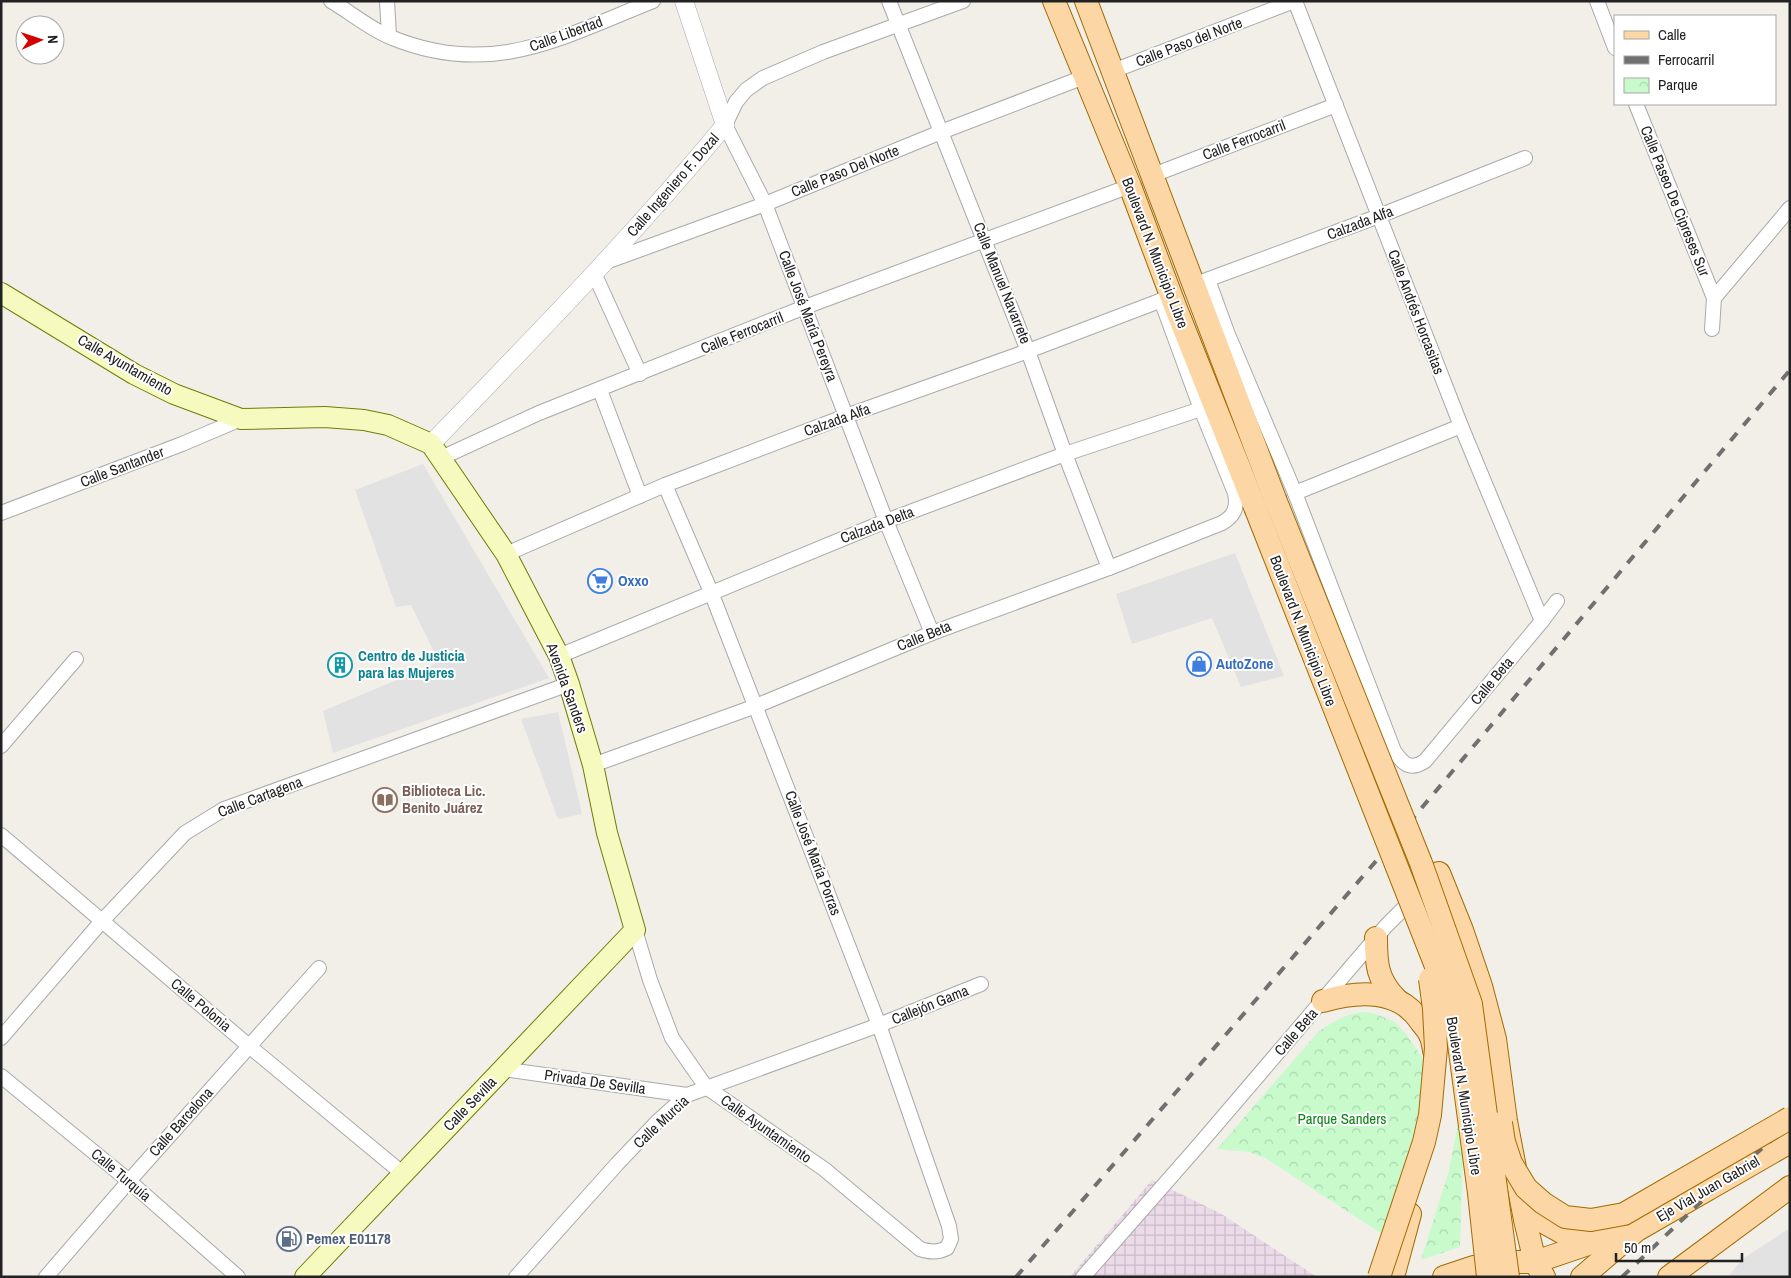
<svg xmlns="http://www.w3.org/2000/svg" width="1791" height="1278" font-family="'Archivo Narrow',sans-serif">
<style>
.industrial{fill:url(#industrial-grid)}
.park{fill:url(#park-crowns)}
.parking{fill:#e2e2e2}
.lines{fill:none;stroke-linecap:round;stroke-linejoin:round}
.minor-casing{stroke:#a9a9a9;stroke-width:16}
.tertiary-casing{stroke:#a9a9a9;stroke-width:19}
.secondary-casing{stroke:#707d05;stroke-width:22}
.primary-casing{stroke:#a06b00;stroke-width:24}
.minor{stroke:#fff;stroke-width:14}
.tertiary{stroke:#fff;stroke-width:18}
.secondary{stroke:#f7fabf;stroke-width:20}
.primary{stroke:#fcd6a4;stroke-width:22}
.rail{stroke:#707070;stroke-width:4;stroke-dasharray:10 10;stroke-linecap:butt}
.primary-bridge-casing{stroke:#a06b00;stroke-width:24;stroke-linecap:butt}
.primary-bridge{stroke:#fcd6a4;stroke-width:22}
.labels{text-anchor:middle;stroke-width:4;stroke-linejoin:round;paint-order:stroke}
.street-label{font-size:15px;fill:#222;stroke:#fff}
.shop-label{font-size:15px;font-weight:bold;fill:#366cbe;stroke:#fff;text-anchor:start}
.culture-label{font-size:15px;font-weight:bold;fill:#0d838f;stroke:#fff;text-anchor:start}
.education-label{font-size:15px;font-weight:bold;fill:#785e54;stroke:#fff;text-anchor:start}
.park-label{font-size:15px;fill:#0c8416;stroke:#fff}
.service-label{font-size:15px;font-weight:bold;fill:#4e5e75;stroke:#fff;text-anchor:start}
</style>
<defs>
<pattern id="industrial-grid" width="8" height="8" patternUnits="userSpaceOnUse" patternTransform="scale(1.25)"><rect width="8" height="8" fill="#ebdbe8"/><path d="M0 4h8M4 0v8" fill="none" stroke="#c9bcc7"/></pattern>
<pattern id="park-crowns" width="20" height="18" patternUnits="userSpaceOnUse" patternTransform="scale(1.25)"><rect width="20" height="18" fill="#c8facc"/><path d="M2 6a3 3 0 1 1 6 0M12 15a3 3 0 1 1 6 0" fill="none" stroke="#acd6af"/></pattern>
</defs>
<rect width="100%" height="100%" fill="#f2efe9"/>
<path class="industrial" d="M1152,1180L1220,1213L1317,1277H1070Z"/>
<g class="park">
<path d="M1365,1012L1376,1014L1395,1022L1406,1034L1423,1059L1427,1080L1424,1110L1382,1234L1267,1159L1249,1152L1217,1149L1319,1031C1335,1021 1346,1013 1365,1012Z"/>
<path d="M1458,1124L1464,1125L1460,1247L1421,1260L1449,1170Z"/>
</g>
<g class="parking">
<path d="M423,464L549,678L333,753L323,711L439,662L411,605L396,607L355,490Z"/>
<path d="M1235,553L1284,676L1241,687L1212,618L1132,644L1116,594Z"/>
<path d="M558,712L582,814L558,819L521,719Z"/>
<path d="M1790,1228V1277H1728L1742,1259Z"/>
</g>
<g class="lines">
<defs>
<g id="minor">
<path d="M331,1C350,12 370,29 390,37C491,79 560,38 653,1"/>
<path d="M387,1L389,36"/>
<path d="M889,1L1028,351L1065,454L1109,568"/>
<path d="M1295,1L1461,426L1542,621"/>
<path d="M1597,1L1615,48"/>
<path d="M1113,71L1294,1"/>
<path d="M1636,104L1714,298L1712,329"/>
<path d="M1153,175L1336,105"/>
<path d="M606,262L765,204L941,132L1084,77"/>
<path d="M594,273L640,374"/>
<path d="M1208,280L1227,332L1295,493L1394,751C1403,764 1410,771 1425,761L1542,621L1557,601"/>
<path d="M1201,282L1379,216L1525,158"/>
<path d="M1714,298L1790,208"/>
<path d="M600,390L640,496"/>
<path d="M441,458L539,413L805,307L1130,186"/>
<path d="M1295,493L1461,426"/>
<path d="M1,513L182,444L241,419"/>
<path d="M506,554L665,485L846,416L1028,351L1170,297"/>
<path d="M932,633L886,521L765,204L725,125L736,102L746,90L763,78L823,52L963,1"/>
<path d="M559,656L886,521L1065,454L1201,409"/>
<path d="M1,746L76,659"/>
<path d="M593,765L756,706L932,633L1109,568L1222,523C1234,516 1238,508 1235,493L1201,409L1161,300"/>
<path d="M1,835L249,1046L402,1173"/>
<path d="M635,930L650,980L672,1038L706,1087L824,1169L920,1249C930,1252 937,1253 947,1248L951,1239L949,1226L879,1025L711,592L665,485"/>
<path d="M1,1038L102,921L185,833L224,809L569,684"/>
<path d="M503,1069L687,1095"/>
<path d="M1,1076L129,1181L238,1277"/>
<path d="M46,1277L129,1181L319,968"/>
<path d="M516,1277L617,1164L657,1122L687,1095L879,1025L981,984"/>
<path d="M1083,1277L1198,1146L1386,926L1415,897"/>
</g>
<path id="tertiary" d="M431,444C532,340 633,236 725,125L684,1"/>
<path id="secondary" d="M1,293L134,374L174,394L241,419L325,417L364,420L388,425L431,444L506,554L559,656L569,684L593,765L607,833L635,930L305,1277"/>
<g id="primary">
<path d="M1054,1L1130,186L1175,306L1255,507"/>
<path d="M1086,1L1275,499"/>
<path d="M1439,873L1462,930L1481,986L1495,1039L1506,1121L1525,1220L1535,1262L1544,1277"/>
<path d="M1376,938C1376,964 1377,980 1397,1000"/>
<path d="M1323,1001C1358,991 1399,988 1421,1022C1424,1026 1428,1030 1430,1035C1433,1040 1433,1048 1435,1054"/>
<path d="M1524,1211L1563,1233L1591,1243"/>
<path d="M1393,1277L1410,1214"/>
<path d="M1444,1277L1474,1267L1514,1262H1535L1591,1243L1629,1232"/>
<path d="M1582,1277L1637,1230L1790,1142"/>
<path d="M1669,1277L1790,1187"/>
</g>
</defs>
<use href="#minor" class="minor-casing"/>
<use href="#tertiary" class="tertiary-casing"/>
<use href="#secondary" class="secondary-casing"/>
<use href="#primary" class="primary-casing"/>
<use href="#minor" class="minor"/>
<use href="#tertiary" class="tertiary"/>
<use href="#secondary" class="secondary"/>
<use href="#primary" class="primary"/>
<g class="rail">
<path d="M1016,1277L1409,823L1790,370"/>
<path d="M1622,1277L1703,1200L1790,1124"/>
</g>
<defs>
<g id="primary-bridge">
<path d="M1275,499L1421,863L1471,1004L1508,1277"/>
<path d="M1255,507L1445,989L1458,1037L1479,1193L1488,1277"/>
<path d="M1501,1123L1504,1142L1511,1163L1526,1188L1543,1203L1565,1217L1591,1220L1624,1214L1790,1118"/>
<path d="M1379,1277L1424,1142L1430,1115L1436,1048L1434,1009L1430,979"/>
</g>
</defs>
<use href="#primary-bridge" class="primary-bridge-casing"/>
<use href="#primary-bridge" class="primary-bridge"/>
</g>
<defs>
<symbol id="supermarket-ring" viewBox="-11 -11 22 22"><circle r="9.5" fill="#fff" stroke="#3f7fe0" stroke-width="1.5"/><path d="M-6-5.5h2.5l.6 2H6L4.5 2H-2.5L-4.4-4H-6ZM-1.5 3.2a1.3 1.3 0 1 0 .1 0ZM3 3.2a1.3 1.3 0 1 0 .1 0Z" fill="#3f7fe0"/></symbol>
<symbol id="shop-ring" viewBox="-11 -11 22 22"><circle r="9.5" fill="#fff" stroke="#3f7fe0" stroke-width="1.5"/><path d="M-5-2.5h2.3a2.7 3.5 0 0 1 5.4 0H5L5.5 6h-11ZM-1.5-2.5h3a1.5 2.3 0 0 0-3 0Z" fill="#3f7fe0"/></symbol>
<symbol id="building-ring" viewBox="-11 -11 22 22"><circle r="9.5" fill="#fff" stroke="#0f9aa8" stroke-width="1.5"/><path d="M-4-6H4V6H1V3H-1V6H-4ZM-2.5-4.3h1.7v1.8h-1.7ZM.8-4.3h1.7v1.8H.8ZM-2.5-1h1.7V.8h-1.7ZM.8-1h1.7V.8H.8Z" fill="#0f9aa8"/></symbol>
<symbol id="library-ring" viewBox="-11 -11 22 22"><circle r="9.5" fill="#fff" stroke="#8d6e63" stroke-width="1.5"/><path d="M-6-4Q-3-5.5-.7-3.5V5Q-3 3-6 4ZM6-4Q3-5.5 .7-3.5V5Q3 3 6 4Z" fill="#8d6e63"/></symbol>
<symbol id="fuel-ring" viewBox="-11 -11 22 22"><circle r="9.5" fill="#fff" stroke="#5c6f8a" stroke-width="1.5"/><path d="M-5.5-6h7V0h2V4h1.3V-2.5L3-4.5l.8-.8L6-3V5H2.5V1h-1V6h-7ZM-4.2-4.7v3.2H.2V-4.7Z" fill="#5c6f8a"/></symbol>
</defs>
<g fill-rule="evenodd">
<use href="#supermarket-ring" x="586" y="567" width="28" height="28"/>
<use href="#shop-ring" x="1185" y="650" width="28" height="28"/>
<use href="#building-ring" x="326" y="651" width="28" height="28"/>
<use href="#library-ring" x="371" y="786" width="28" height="28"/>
<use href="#fuel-ring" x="275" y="1225" width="28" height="28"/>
</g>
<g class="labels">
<g class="street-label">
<text transform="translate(566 34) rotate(-20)" y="5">Calle Libertad</text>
<text transform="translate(1189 42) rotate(-21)" y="5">Calle Paso del Norte</text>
<text transform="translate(1244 140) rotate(-21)" y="5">Calle Ferrocarril</text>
<text transform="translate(845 171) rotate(-22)" y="5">Calle Paso Del Norte</text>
<text transform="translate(673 185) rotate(-49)" y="5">Calle Ingeniero F. Dozal</text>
<text transform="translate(1675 201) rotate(68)" y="5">Calle Paseo De Cipreses Sur</text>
<text transform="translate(1360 223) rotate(-21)" y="5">Calzada Alfa</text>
<text transform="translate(1155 253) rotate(69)" y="5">Boulevard N. Municipio Libre</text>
<text transform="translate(1002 283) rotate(68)" y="5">Calle Manuel Navarrete</text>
<text transform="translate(1416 312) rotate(69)" y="5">Calle Andrés Horcasitas</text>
<text transform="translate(808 316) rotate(69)" y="5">Calle José María Pereyra</text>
<text transform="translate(742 333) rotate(-22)" y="5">Calle Ferrocarril</text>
<text transform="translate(125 365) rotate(30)" y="5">Calle Ayuntamiento</text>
<text transform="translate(837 420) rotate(-20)" y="5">Calzada Alfa</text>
<text transform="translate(122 467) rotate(-21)" y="5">Calle Santander</text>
<text transform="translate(877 525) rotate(-21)" y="5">Calzada Delta</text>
<text transform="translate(1303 631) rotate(69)" y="5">Boulevard N. Municipio Libre</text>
<text transform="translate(924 636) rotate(-22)" y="5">Calle Beta</text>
<text transform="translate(1492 681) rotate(-50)" y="5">Calle Beta</text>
<text transform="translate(567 688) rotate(70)" y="5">Avenida Sanders</text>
<text transform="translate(260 797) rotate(-21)" y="5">Calle Cartagena</text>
<text transform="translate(813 853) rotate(69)" y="5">Calle José María Porras</text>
<text transform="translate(201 1005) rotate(40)" y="5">Calle Polonia</text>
<text transform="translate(930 1005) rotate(-22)" y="5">Callejón Gama</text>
<text transform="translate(1296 1032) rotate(-49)" y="5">Calle Beta</text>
<text transform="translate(595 1082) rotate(8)" y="5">Privada De Sevilla</text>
<text transform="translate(1464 1096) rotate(81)" y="5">Boulevard N. Municipio Libre</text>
<text transform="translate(470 1104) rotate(-46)" y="5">Calle Sevilla</text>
<text transform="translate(181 1122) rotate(-48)" y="5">Calle Barcelona</text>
<text transform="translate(661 1122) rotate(-43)" y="5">Calle Murcia</text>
<text transform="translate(766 1129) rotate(35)" y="5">Calle Ayuntamiento</text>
<text transform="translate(121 1175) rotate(40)" y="5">Calle Turquía</text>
<text transform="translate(1708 1189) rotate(-30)" y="5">Eje Vial Juan Gabriel</text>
</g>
<g class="shop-label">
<text x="618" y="586">Oxxo</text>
<text x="1216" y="669">AutoZone</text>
</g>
<g class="culture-label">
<text x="358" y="661">Centro de Justicia<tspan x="358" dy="17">para las Mujeres</tspan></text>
</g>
<g class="education-label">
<text x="402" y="796">Biblioteca Lic.<tspan x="402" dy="17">Benito Juárez</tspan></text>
</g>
<g class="park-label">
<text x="1342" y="1124">Parque Sanders</text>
</g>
<g class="service-label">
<text x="306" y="1244">Pemex E01178</text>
</g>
</g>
<rect width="1791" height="1278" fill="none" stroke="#222222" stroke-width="5"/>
<rect x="1614" y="15" width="162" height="90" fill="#ffffff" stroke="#a7a7a7"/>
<rect x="1624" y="31" width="25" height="8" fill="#fcd6a4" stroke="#a7a7a7"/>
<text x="1658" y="40" font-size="15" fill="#222222">Calle</text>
<rect x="1624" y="56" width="25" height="8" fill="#707070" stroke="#a7a7a7"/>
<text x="1658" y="65" font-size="15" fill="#222222">Ferrocarril</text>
<rect x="1624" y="78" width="25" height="15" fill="url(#park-crowns)" stroke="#a7a7a7"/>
<text x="1658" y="90" font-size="15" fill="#222222">Parque</text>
<g transform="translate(40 40) rotate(87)"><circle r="24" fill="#ffffff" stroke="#a7a7a7"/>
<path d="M0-4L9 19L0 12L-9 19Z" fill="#d40000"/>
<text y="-8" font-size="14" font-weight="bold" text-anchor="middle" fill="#222222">N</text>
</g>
<path d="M1616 1253v8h126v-8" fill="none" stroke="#222222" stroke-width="2.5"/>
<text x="1624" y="1253" font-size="15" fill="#222222" stroke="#ffffff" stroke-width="4" paint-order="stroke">50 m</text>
</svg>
